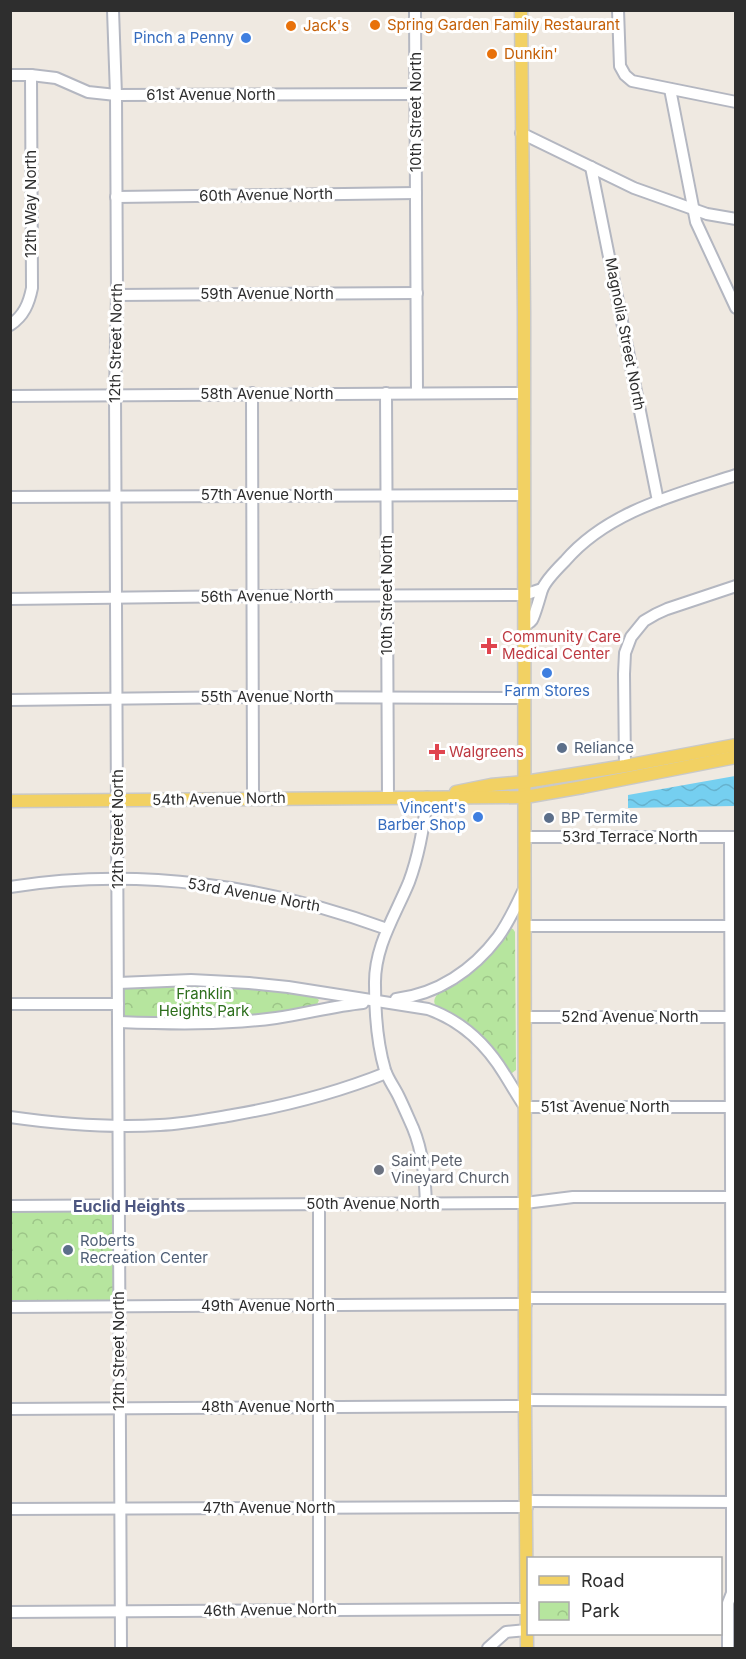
<svg xmlns="http://www.w3.org/2000/svg" width="746" height="1659" font-family="Inter,sans-serif">
<style>
.park{fill:url(#park-crowns)}
.water{fill:url(#water-waves)}
.lines{fill:none;stroke-linecap:round;stroke-linejoin:round}
.minor-casing{stroke:#b4b7c1;stroke-width:14}
.major-casing{stroke:#c9c9c9;stroke-width:15}
.minor{stroke:#fff;stroke-width:10}
.major{stroke:#f2d163;stroke-width:12}
.food-dot{fill:#e8710a;stroke:#fff;stroke-width:2}
.shop-dot{fill:#3f7fe0;stroke:#fff;stroke-width:2}
.health-dot{fill:#e0444e;stroke:#fff;stroke-width:2}
.service-dot{fill:#5c6f8a;stroke:#fff;stroke-width:2}
.worship-dot{fill:#6b7280;stroke:#fff;stroke-width:2}
.labels{text-anchor:middle;stroke-width:6;stroke-linejoin:round;paint-order:stroke}
.food-label{font-size:15px;fill:#c56008;stroke:#fff;text-anchor:start}
.shop-label{font-size:15px;fill:#366cbe;stroke:#fff;text-anchor:end}
.street-label{font-size:15px;fill:#2e2e2e;stroke:#fff}
.health-label{font-size:15px;fill:#be3a42;stroke:#fff;text-anchor:start}
.service-label{font-size:15px;fill:#4e5e75;stroke:#fff;text-anchor:start}
.park-label{font-size:15px;fill:#2c6e1b;stroke:#fff}
.worship-label{font-size:15px;fill:#5b616d;stroke:#fff;text-anchor:start}
.neighbourhood-label{font-size:16px;font-weight:bold;fill:#4d5680;stroke:#fff}
</style>
<defs>
<pattern id="park-crowns" width="20" height="18" patternUnits="userSpaceOnUse" patternTransform="scale(1.5)"><rect width="20" height="18" fill="#b6e59e"/><path d="M2 6a3 3 0 1 1 6 0M12 15a3 3 0 1 1 6 0" fill="none" stroke="#9dc588"/></pattern>
<pattern id="water-waves" width="16" height="10" patternUnits="userSpaceOnUse" patternTransform="scale(1.5)"><rect width="16" height="10" fill="#75cff0"/><path d="M0 5q4-4 8 0t8 0" fill="none" stroke="#66b2ce"/></pattern>
</defs>
<rect width="100%" height="100%" fill="#efe9e1"/>
<g class="park">
<path d="M510,928L513,929L515,932L516,1070L512,1073H509L478,1034L468,1024L440,1010C435,1006 433,1003 435,998C438,990 452,988 459,983C470,975 481,965 490,954C496,945 502,935 510,928Z"/>
<path d="M203,984L279,989L315,997L319,1000L316,1007L277,1014L205,1020L127,1018L122,1016V990L124,987Z"/>
<path d="M105,1210L110,1211L113,1214L114,1218V1294L113,1299L110,1302H11L10,1211Z"/>
</g>
<path class="water" d="M735,776V806L628,808V795Z"/>
<g class="lines">
<defs>
<g id="minor">
<path d="M113,10L116,95L117,295L115,394L121,1648"/>
<path d="M415,10L417,393"/>
<path d="M618,10L620,66L625,75L632,81L736,102"/>
<path d="M10,75H31L56,78L88,92L116,95L416,94"/>
<path d="M670,89L696,222L736,308"/>
<path d="M521,133L634,188L707,214L736,219"/>
<path d="M591,167L658,501"/>
<path d="M116,197L416,193"/>
<path d="M117,295L417,293"/>
<path d="M10,325C24,316 29,303 32,288L31,75"/>
<path d="M252,393L253,798"/>
<path d="M386,393L388,798"/>
<path d="M10,396L524,393"/>
<path d="M10,497L524,495"/>
<path d="M10,599L252,596L524,595L542,589"/>
<path d="M524,626C527,624 530,623 532,620C535,615 540,596 542,590C545,581 558,568 565,561C608,511 675,495 736,475"/>
<path d="M10,700L253,697L524,698"/>
<path d="M625,766L624,674L625,653L631,637L644,621L656,614L667,609L736,586"/>
<path d="M525,837H735"/>
<path d="M10,887C137,867 267,885 387,929"/>
<path d="M525,926H735"/>
<path d="M118,983L191,980L249,983L288,987L428,1009C462,1021 487,1045 505,1075C512,1086 518,1097 525,1107H736"/>
<path d="M396,999C438,994 473,970 498,937C509,922 517,904 525,887"/>
<path d="M10,1004H118"/>
<path d="M525,1017H736"/>
<path d="M119,1022C171,1024 224,1025 276,1018C305,1014 333,1006 363,1003"/>
<path d="M10,1117C60,1124 110,1128 160,1125C185,1124 209,1119 233,1115C285,1106 336,1093 386,1073"/>
<path d="M319,1204V1609"/>
<path d="M426,1204C425,1178 423,1152 413,1128C408,1117 403,1105 398,1095C394,1087 388,1079 385,1070C377,1043 375,1014 375,985C374,947 395,916 409,882C419,855 424,826 427,797"/>
<path d="M10,1206L525,1203L573,1197H736"/>
<path d="M526,1298H736"/>
<path d="M10,1307L526,1304"/>
<path d="M525,1400L736,1401"/>
<path d="M10,1409L525,1406"/>
<path d="M527,1501L736,1502"/>
<path d="M10,1509L527,1507"/>
<path d="M10,1612L528,1609"/>
<path d="M488,1648L506,1632L527,1630"/>
<path d="M728,1648V1603L732,1593V1502L730,837"/>
</g>
<g id="major">
<path d="M521,10L524,312L525,1406L527,1648"/>
<path d="M456,792L491,785L525,782L625,766L736,745"/>
<path d="M10,801L525,797L583,787L736,757"/>
</g>
</defs>
<use href="#minor" class="minor-casing"/>
<use href="#major" class="major-casing"/>
<use href="#minor" class="minor"/>
<use href="#major" class="major"/>
</g>
<g class="food-dot">
<circle cx="375" cy="25" r="6"/>
<circle cx="291" cy="26" r="6"/>
<circle cx="492" cy="54" r="6"/>
</g>
<g class="shop-dot">
<circle cx="246" cy="38" r="6"/>
<circle cx="547" cy="673" r="6"/>
<circle cx="478" cy="817" r="6"/>
</g>
<g class="health-dot">
<path d="M486 637h6v6h6v6h-6v6h-6v-6h-6v-6h6z"/>
<path d="M434 743h6v6h6v6h-6v6h-6v-6h-6v-6h6z"/>
</g>
<g class="service-dot">
<circle cx="562" cy="748" r="6"/>
<circle cx="549" cy="818" r="6"/>
<circle cx="68" cy="1250" r="6"/>
</g>
<circle class="worship-dot" cx="379" cy="1170" r="6"/>
<g class="labels">
<g class="food-label">
<text x="387" y="30">Spring Garden Family Restaurant</text>
<text x="303" y="31">Jack's</text>
<text x="504" y="59">Dunkin'</text>
</g>
<g class="shop-label">
<text x="234" y="43">Pinch a Penny</text>
<text x="547" y="696" text-anchor="middle">Farm Stores</text>
<text x="466" y="813">Vincent's<tspan x="466" dy="17">Barber Shop</tspan></text>
</g>
<g class="street-label">
<text x="211" y="100">61st Avenue North</text>
<text transform="translate(416 112) rotate(-90)" y="5">10th Street North</text>
<text transform="translate(266 195) rotate(-1)" y="5">60th Avenue North</text>
<text transform="translate(31 204) rotate(-90)" y="5">12th Way North</text>
<text x="267" y="299">59th Avenue North</text>
<text transform="translate(625 334) rotate(79)" y="5">Magnolia Street North</text>
<text transform="translate(116 343) rotate(-89)" y="5">12th Street North</text>
<text x="267" y="399">58th Avenue North</text>
<text x="267" y="500">57th Avenue North</text>
<text transform="translate(387 595) rotate(-90)" y="5">10th Street North</text>
<text transform="translate(267 596) rotate(-1)" y="5">56th Avenue North</text>
<text x="267" y="702">55th Avenue North</text>
<text transform="translate(219 799) rotate(-1)" y="5">54th Avenue North</text>
<text transform="translate(118 829) rotate(-90)" y="5">12th Street North</text>
<text x="630" y="842">53rd Terrace North</text>
<text transform="translate(254 895) rotate(10)" y="5">53rd Avenue North</text>
<text x="630" y="1022">52nd Avenue North</text>
<text x="605" y="1112">51st Avenue North</text>
<text x="373" y="1209">50th Avenue North</text>
<text x="268" y="1311">49th Avenue North</text>
<text transform="translate(119 1351) rotate(-90)" y="5">12th Street North</text>
<text x="268" y="1412">48th Avenue North</text>
<text x="269" y="1513">47th Avenue North</text>
<text transform="translate(270 1610) rotate(-1)" y="5">46th Avenue North</text>
</g>
<g class="health-label">
<text x="502" y="642">Community Care<tspan x="502" dy="17">Medical Center</tspan></text>
<text x="449" y="757">Walgreens</text>
</g>
<g class="service-label">
<text x="574" y="753">Reliance</text>
<text x="561" y="823">BP Termite</text>
<text x="80" y="1246">Roberts<tspan x="80" dy="17">Recreation Center</tspan></text>
</g>
<g class="park-label">
<text x="204" y="999">Franklin<tspan x="204" dy="17">Heights Park</tspan></text>
</g>
<g class="worship-label">
<text x="391" y="1166">Saint Pete<tspan x="391" dy="17">Vineyard Church</tspan></text>
</g>
<g class="neighbourhood-label">
<text x="129" y="1212">Euclid Heights</text>
</g>
</g>
<rect width="746" height="1659" fill="none" stroke="#2e2e2e" stroke-width="24"/>
<rect x="527" y="1557" width="195" height="78" fill="#ffffff" stroke="#ababab" stroke-width="1.5"/>
<rect x="539" y="1576" width="30" height="9" fill="#f2d163" stroke="#ababab" stroke-width="1.5"/>
<text x="581" y="1587" font-size="18" fill="#2e2e2e">Road</text>
<rect x="539" y="1602" width="30" height="18" fill="url(#park-crowns)" stroke="#ababab" stroke-width="1.5"/>
<text x="581" y="1617" font-size="18" fill="#2e2e2e">Park</text>
</svg>
